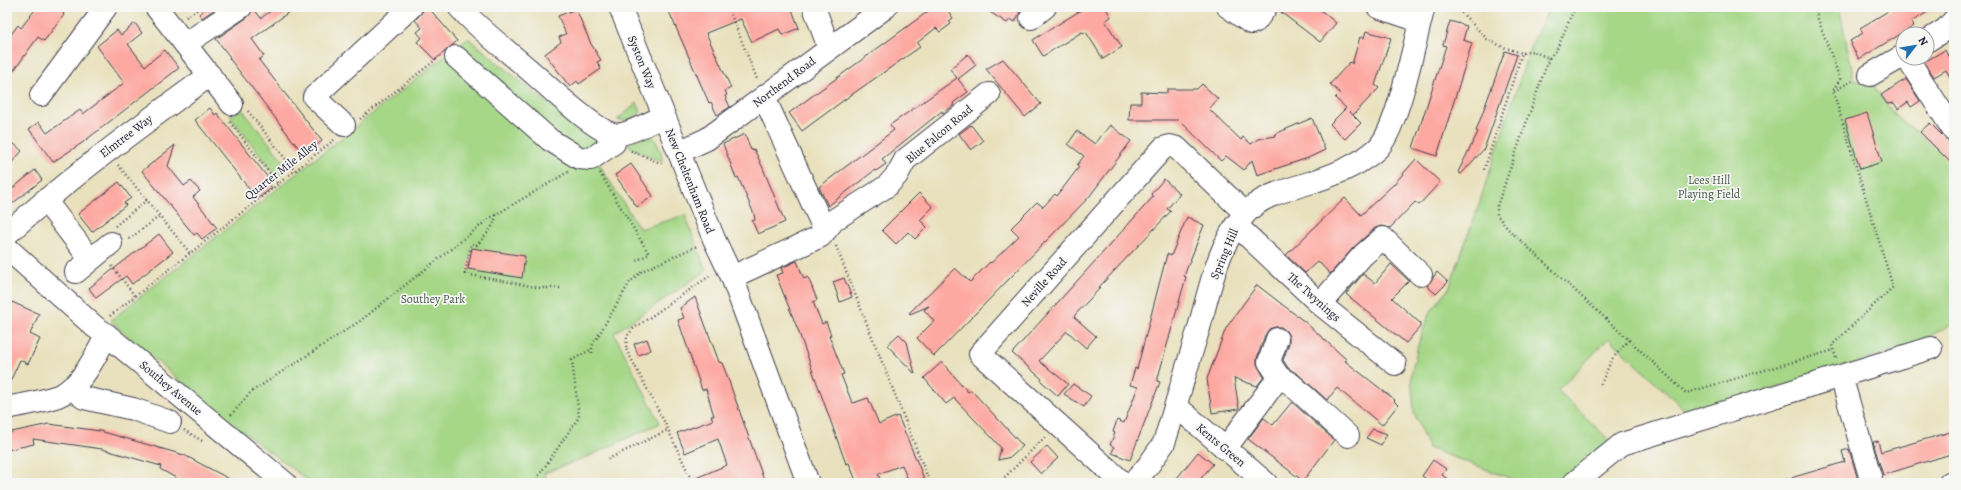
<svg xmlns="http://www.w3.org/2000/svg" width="1961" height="490" font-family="Alegreya,serif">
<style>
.green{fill:#a5d787;stroke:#647c61}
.building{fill:#fda8a0}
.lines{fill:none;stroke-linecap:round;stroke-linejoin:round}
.minor-casing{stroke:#403f4e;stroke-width:24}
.path{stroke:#403f4e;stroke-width:2.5;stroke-dasharray:1 3;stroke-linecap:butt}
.minor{stroke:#fff;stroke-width:22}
.labels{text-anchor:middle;stroke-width:3.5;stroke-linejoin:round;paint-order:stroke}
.street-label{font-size:12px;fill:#22223b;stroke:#f6f6f2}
.park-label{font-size:12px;fill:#495852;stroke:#f6f6f2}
</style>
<rect width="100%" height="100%" fill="#f6f6f2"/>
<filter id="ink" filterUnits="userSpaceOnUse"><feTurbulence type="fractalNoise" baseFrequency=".025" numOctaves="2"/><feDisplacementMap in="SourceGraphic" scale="8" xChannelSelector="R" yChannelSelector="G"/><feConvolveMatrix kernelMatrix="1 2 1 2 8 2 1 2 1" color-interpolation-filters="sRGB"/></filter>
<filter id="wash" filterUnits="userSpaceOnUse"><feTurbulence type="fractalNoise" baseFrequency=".012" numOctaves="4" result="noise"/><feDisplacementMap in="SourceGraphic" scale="16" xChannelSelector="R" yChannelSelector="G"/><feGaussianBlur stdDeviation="0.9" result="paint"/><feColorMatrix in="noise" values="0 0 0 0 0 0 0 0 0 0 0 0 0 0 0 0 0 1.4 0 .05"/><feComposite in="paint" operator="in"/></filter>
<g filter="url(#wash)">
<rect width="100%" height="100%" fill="#e9e1bd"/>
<g class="green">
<path d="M1550,7H1839L1854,80L1873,85L1894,114L1954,162V323L1911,346L1690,415L1609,338L1558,390L1611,442L1564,483H1523L1428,448L1414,412L1411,375L1418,345L1429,314L1449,288L1476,213L1530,48Z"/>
<path d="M468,38L558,112L602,138L597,161L640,229L685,215L706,271L614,333L660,423L587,457L544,473L548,483H309L306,479L227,420L121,331L111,320Z"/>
<path d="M637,103L641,111C635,120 628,121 617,120Z"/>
<path d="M241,108L289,168L278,177L230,117Z"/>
<path d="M647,135L653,136L661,152L662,162L630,147L628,143Z"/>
</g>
<g id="blocks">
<g class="building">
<path d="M37,7H68L63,14L64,15L44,41L38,37L7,80V40L18,25L21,28Z"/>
<path d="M208,7H218L202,18L199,14Z"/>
<path d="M276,7H296L252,39L264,56L259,60L322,141L304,155L229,58L230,57L216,39L248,17L253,8L261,18Z"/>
<path d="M423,7H428L457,41L435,60L417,42L422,38L417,32L422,28L415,20L423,11Z"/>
<path d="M667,7H791L799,28L782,35L779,29L752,42L741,19L706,33L731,88L725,91L727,95L725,96L730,107L717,115L711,102L709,103Z"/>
<path d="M934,7H945L953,18L949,21L951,24L940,32L936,28L917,43L920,47L844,100L802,131L789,113Z"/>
<path d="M982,7H1018L1016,9L1020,12L1015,22L1010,19L1007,23Z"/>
<path d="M1086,7H1105L1111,17L1105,21L1122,47L1103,59L1086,32L1084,33L1082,32L1043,56L1033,40Z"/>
<path d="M1278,7H1317L1336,23L1320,42L1278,10Z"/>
<path d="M1895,7H1936L1911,22L1914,26L1859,59L1851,45L1852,44L1850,41L1863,33L1860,28Z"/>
<path d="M576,9L591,44L601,60L597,62L601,69L579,84L577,81L570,87L545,54L561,42L559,37L566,34L558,16Z"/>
<path d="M1450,21L1467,26L1463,40L1472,43L1437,156L1413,148L1446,46L1443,45Z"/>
<path d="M135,23L142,33L128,44L145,66L165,50L179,68L82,143L53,162L29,129L39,122L47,133L80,110L83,114L124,83L97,46L117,30L121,35Z"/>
<path d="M1366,31L1391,38L1375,85L1379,88L1353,115L1349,111L1361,123L1345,139L1330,124L1346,108L1335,98L1340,93L1330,84L1350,62L1352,64L1360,37L1364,38Z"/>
<path d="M1945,50L1948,56L1954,52V84L1946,70L1934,77L1927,66L1926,61Z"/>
<path d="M1505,51L1517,55L1484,149L1461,174L1458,172L1478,132L1476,131Z"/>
<path d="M968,54L976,65L958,79L968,92L953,103L954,105L943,113L942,111L882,159L886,164L876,171L875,170L828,206L819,187L894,130L890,125L957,78L950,69Z"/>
<path d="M1003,59L1041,104L1025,117L986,69Z"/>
<path d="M1906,79L1920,101L1911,107L1908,102L1898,109L1894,103L1887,104L1881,95Z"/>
<path d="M1202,84L1218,99L1209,109L1241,140L1243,137L1251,144L1258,139L1276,136L1275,134L1312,118L1325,150L1308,158L1257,175L1252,160L1244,170L1226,156L1221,161L1179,120H1129L1130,103H1141V92L1167,93V89H1197Z"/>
<path d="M210,108L215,115L217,113L269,179L267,181L272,188L257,199L195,120Z"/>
<path d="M1867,113L1882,162L1860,169L1845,120Z"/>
<path d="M1930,123L1954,147V166L1920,132Z"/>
<path d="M971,125L983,141L971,150L959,134Z"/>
<path d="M1110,125L1131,141L1089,197L934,356L917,338L934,321L924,310L929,306L910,314L909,313L955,268L970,282L990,262L991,263L1019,236L1011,228L1037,202L1043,207L1055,194L1057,196L1079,167L1077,165L1084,156L1068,144L1077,131L1095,144Z"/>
<path d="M745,134L751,150L754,149L762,166L785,222L758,234L752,221L755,220L754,214L738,177L736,178L723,144Z"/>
<path d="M13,143L22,151L7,168V149Z"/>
<path d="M175,145L168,166L184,186L191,181L200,191L193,197L217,228L202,239L197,233L194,235L142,171Z"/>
<path d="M1416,159L1440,182L1419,205L1415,202L1390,228L1381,226L1375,228L1354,247L1330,274L1318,261L1305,273L1286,255L1345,198L1361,215L1395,183Z"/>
<path d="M631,164L653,196L637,207L615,175Z"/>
<path d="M35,170L42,180L7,208V193Z"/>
<path d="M1164,179L1180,194L1167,209L1171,211L1099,287L1100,288L1075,315L1074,317L1096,336L1086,348L1067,331L1039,361L1068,384L1058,396L1041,381L1042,379L1012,353L1153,197L1151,194Z"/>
<path d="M119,182L131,198L124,203L126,205L92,232L78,214Z"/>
<path d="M919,193L933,207L920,220L927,227L915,239L908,232L896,244L882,230Z"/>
<path d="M1187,217L1204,225L1184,276L1186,277L1157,381L1160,382L1130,460L1112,453L1114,447L1110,445L1115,433L1113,432L1117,420L1124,423L1138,387L1130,385L1135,368L1137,369L1167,254L1171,256Z"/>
<path d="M159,234L173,252L132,284L126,276L96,298L89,288Z"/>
<path d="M472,248L525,256L522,278L468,269Z"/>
<path d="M797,261L804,279L808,277L817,300L813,302L822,324L826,322L831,335L829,336L844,374L841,375L851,400L853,403L868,398L879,424L898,416L926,483H909L902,465L878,474L882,483H857L849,463L846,464L798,330L776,275L783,273L781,268Z"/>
<path d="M1391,264L1409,281L1392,298L1420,323V327L1406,343L1346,294L1363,274L1375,283Z"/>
<path d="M1437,272L1448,282L1436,294L1427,286Z"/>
<path d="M844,278L852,297L840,302L833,282Z"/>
<path d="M1257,285L1305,322L1347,360L1345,361L1395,400L1394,401L1398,405L1382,425L1337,388L1327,400L1299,375L1288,368L1283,360L1289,343V336L1286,331L1281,327H1275L1269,329L1265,335L1257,358V364L1264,377L1257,386L1234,378L1239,409L1212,413L1207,379L1226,328Z"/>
<path d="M695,297L719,362L722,363L726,373L765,483H684L727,465L718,439L685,453L677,433L713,420L711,416H714L706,389L702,390L678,320L684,318L680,308Z"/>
<path d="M12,302L39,314L30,334L40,339L28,364L20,360L7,388V313Z"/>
<path d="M899,334L907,342L915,374L887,345Z"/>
<path d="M647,339L651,350L638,355L634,344Z"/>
<path d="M942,362L968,392L971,390L1023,446L1011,457L998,460L1001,448L994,440L954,398L946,404L924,378Z"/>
<path d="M1073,384L1091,396L1084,407L1064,394Z"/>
<path d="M1291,403H1293L1334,440L1303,481L1248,439L1264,418L1273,425Z"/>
<path d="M49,424L100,431L184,455L237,483H185L160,469L161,466L102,449L33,439L34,444L7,450V433Z"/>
<path d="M1373,429L1387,434L1381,445L1366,438Z"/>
<path d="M1954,431V453L1883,475L1873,442L1878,441L1881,452Z"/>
<path d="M1047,446L1058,458L1041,474L1030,462Z"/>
<path d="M1849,449L1858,480L1849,483H1785L1784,480L1845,462L1842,451Z"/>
<path d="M1198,452L1213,464L1197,483H1173Z"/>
<path d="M1433,460L1446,469L1442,475L1453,483H1432L1422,476Z"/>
</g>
</g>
</g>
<g filter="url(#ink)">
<use href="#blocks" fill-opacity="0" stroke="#403f4e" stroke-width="1"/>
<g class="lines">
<defs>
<g id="minor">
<path d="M156,7L232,104"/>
<path d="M459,7C480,30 504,48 527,68C546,84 592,129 613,134C624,137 653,121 664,116"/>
<path d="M620,7L714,239L732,277L808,483"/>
<path d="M814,7L829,48"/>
<path d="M1228,7L1251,23L1256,21L1266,7"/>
<path d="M1378,7L1420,21"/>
<path d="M1031,18L1045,7"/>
<path d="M1927,41L1946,29L1954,20"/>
<path d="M185,44L241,7"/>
<path d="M456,57L550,140L579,158L591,159L614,143L615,135"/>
<path d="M1907,58L1954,131"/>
<path d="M1870,75L1903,56"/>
<path d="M41,95L106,7"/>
<path d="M764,97L825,231"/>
<path d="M344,125L314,97L411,7"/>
<path d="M679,152L707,139L886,7"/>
<path d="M45,200L90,259"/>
<path d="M1236,225L1320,304L1395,364"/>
<path d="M7,234C71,176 140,126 210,75"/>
<path d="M7,248L95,327L107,335L285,483"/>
<path d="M76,272L111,243"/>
<path d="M732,277L821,236L834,220L887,186L897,175L905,160L989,94"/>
<path d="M1320,304L1363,255L1383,238L1421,275"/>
<path d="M1277,339L1269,362L1279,377L1291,384L1348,436"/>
<path d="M1841,376L1872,483"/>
<path d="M71,388L84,398L133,409L170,422"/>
<path d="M1176,406L1266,483"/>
<path d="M7,408C24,404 42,402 58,396C82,387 95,356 107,335"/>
<path d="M1225,449L1279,377"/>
<path d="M1123,483L980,354L1163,148L1170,146L1177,148L1245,213"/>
<path d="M1133,483L1148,466L1164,443C1176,405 1187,366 1199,328C1209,291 1219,242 1245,214C1262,194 1292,189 1315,181C1337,174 1359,165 1377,149C1398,130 1415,38 1424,7"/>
<path d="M1574,483L1622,444L1931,348"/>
<path d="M1950,483L1954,482"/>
</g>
</defs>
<use href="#minor" class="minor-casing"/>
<g class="path">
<path d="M728,7L757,79"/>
<path d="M1456,7L1487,39L1503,47L1522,53L1484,170"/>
<path d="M1808,7L1815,11L1840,79L1833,91L1893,287L1832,345L1836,358"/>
<path d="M186,17L201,7"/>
<path d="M1523,53L1532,51L1549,58L1557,49L1575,7"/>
<path d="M1549,58L1497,206V215L1508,229L1629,340L1612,359L1600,386"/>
<path d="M1834,91L1852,81"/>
<path d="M248,111L295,171"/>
<path d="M360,119L438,58"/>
<path d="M230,122L278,184"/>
<path d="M631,151L663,164"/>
<path d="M118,165L190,253"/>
<path d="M600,173L649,254L636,261"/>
<path d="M496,215C495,226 485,236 477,245L471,244L465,274L541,288H562"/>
<path d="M115,226L147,200"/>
<path d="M129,239L160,216"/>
<path d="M836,246L930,483"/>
<path d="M112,266L135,296"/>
<path d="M110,316L334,140"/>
<path d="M1629,340L1686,393L1834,350"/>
<path d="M592,353V346L630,282L642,271L697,246"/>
<path d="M231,415L251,392L360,321L490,218L568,172"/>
<path d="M184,430L204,442"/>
<path d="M608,459L668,430"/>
<path d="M539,483L537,478L579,417L572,360L592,349"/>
<path d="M693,483L665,423L626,349L627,336L633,329L711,275"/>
<path d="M999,483L1045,437"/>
</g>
<use href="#minor" class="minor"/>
</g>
</g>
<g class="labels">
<g class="street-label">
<text transform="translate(642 62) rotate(68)" y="4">Syston Way</text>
<text transform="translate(784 82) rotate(-37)" y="4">Northend Road</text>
<text transform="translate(939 134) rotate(-40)" y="4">Blue Falcon Road</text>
<text transform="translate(126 136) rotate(-37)" y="4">Elmtree Way</text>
<text transform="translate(281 170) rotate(-38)" y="4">Quarter Mile Alley</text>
<text transform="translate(690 181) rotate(68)" y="4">New Cheltenham Road</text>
<text transform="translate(1224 254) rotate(-67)" y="4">Spring Hill</text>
<text transform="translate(1044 282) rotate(-48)" y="4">Neville Road</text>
<text transform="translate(1314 297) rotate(42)" y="4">The Twynings</text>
<text transform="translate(171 388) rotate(40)" y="4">Southey Avenue</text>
<text transform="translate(1221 445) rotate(40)" y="4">Kents Green</text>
</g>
<g class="park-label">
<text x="1709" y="184">Lees Hill<tspan x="1709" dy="14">Playing Field</tspan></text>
<text x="433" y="303">Southey Park</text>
</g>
</g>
<rect width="1961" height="490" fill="none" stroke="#f6f6f2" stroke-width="24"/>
<g transform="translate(1915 46) rotate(59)"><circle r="19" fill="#f6f6f2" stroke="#a1a1a9"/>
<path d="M0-3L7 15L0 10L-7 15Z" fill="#1f6fb2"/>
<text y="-6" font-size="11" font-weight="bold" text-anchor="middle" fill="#22223b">N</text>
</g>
</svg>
